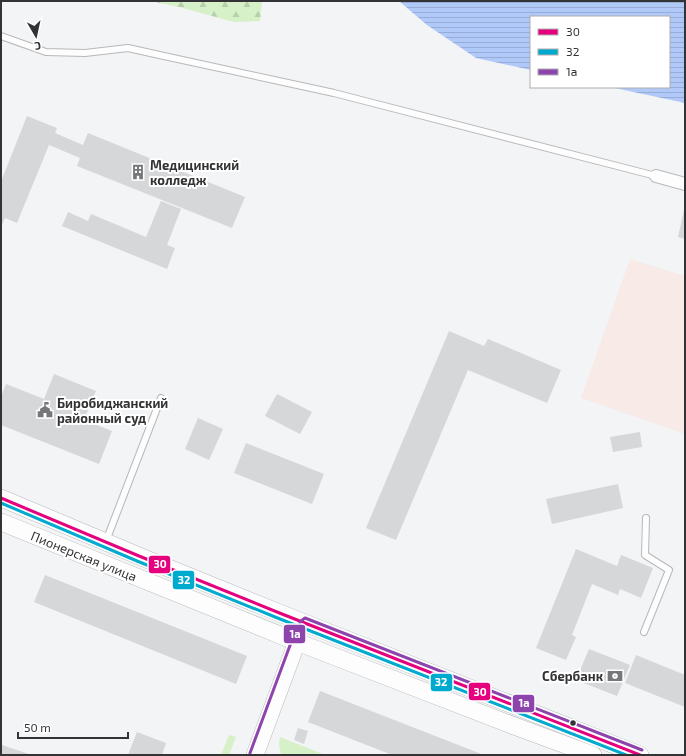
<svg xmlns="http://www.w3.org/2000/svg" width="686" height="756" font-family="'Exo 2',sans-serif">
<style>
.industrial{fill:#f8ebe7}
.green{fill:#d6f0c7}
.forest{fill:url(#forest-firs)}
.water{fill:url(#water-rules)}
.building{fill:#d6d7d9}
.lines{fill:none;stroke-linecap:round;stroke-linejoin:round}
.lane-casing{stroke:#b7b8ba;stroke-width:8}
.street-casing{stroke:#b7b8ba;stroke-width:14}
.secondary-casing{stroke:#b7b8ba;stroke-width:18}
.lane{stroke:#fdfdfe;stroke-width:6}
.street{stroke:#fdfdfe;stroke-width:12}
.secondary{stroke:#fdfdfe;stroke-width:17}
.bus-1-casing{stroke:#fff;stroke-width:6}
.bus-2-casing{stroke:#fff;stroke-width:6}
.bus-3-casing{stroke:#fff;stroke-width:6}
.bus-1{stroke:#e5007d;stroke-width:3}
.bus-2{stroke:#00a9ce;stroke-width:3}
.bus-3{stroke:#8e44ad;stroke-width:3}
.bus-dot{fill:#333335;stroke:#fff;stroke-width:1.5}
.labels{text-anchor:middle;stroke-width:4;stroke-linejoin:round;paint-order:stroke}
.poi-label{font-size:13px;font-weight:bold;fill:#333335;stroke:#fff;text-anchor:start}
.street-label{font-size:13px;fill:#333335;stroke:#fff}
.line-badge{stroke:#fff;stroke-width:1.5}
.badge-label{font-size:11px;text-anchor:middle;font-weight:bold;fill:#fff}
</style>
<defs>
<pattern id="forest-firs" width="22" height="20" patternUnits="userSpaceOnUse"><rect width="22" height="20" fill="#d6f0c7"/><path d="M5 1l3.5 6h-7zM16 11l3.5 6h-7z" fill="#b8ceac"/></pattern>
<pattern id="water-rules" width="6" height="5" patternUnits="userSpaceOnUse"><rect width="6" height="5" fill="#b0c9f8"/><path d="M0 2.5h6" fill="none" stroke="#98add5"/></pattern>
</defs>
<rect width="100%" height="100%" fill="#f2f4f6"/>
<path class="industrial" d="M630,259L685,276V434L581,398Z"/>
<g class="green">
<path d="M229,735L236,737L229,755H221Z"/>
<path d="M280,737L325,755H281L279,744Z"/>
</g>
<path class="forest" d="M149,1H262L260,21L234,22L179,7Z"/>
<path class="water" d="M399,1H685V103L610,87H669V17H531V70L476,58L427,25Z"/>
<g class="building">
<path d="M27,116L57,128L55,133L83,145L88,133L245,197L232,228L77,166L80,158L49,145L17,223L5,218L1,227V178L2,179Z"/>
<path d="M161,201L181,209L167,245L175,248L167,269L62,226L68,212L88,221L91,214L146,237Z"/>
<path d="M684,210H685V239L678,237Z"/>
<path d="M449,331L484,346L488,339L561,370L547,403L468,370L396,540L366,528Z"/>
<path d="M54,374L96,391L84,420L112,431L99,464L1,425V397L6,384L44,399Z"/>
<path d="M277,394L312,412L300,434L265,416Z"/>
<path d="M198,418L223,429L209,460L185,449Z"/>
<path d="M640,432L642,447L613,452L610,437Z"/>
<path d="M246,443L324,474L312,504L234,473Z"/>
<path d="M618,484L623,508L552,524L546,499Z"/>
<path d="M576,549L617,566L621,555L653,568L641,598L620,589L618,595L592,584L572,635L576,637L566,660L536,648Z"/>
<path d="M45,575L247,656L236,684L34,602Z"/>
<path d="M589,649L630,665L617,696L576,680Z"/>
<path d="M636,655L685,675V707L625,683Z"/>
<path d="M320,691L484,755H392L308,722Z"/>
<path d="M298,728L308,731L304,744L294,740Z"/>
<path d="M137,732L166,743L162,755H128Z"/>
<path d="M2,745L32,755H1V749Z"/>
</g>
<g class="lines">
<defs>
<g id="lane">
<path d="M1,36L46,52L85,53L128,48L164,56L334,93L656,176"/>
<path d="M106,541L161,398"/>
<path d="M644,632L669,570L645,555L646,518"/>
</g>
<path id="street" d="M656,176L685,184"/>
<g id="secondary">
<path d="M1,498L139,556L282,614L640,755"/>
<path d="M1,522L297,642L517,727L593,755"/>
<path d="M255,755L297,642"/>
</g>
</defs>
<use href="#lane" class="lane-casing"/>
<use href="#street" class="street-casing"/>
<use href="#secondary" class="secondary-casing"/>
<use href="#lane" class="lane"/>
<use href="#street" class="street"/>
<use href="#secondary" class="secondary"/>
<defs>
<path id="bus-1" d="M1,498L139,556L282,614L640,755"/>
<path id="bus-2" d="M1,503L137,561L280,619L626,755"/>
<path id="bus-3" d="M250,753L292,640L301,621L305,618L642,750"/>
</defs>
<use href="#bus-1" class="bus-1-casing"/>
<use href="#bus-2" class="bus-2-casing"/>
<use href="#bus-3" class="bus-3-casing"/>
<use href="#bus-1" class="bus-1"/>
<use href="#bus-2" class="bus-2"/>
<use href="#bus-3" class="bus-3"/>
</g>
<defs>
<symbol id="building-bare" viewBox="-9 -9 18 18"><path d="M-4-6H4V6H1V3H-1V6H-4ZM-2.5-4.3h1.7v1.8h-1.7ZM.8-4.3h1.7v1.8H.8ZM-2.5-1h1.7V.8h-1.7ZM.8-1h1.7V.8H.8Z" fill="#767779" stroke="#fff" stroke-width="2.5" paint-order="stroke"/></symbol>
<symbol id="civic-bare" viewBox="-9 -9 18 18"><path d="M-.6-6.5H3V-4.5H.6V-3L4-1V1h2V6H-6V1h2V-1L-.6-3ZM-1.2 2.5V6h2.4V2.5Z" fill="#767779" stroke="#fff" stroke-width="2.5" paint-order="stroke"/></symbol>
<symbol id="bank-bare" viewBox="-9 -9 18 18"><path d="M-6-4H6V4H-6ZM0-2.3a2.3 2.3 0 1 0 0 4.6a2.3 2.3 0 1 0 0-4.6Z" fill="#767779" stroke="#fff" stroke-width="2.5" paint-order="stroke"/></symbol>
</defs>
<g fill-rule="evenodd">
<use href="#building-bare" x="127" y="161" width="22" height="22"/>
<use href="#civic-bare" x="34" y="399" width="22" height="22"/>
<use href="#bank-bare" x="604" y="665" width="22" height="22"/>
</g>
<circle class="bus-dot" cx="573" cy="723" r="3.5"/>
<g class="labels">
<g class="poi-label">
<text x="150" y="170">Медицинский<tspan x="150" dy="15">колледж</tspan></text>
<text x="57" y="408">Биробиджанский<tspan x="57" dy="15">районный суд</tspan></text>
<text x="603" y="681" text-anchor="end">Сбербанк</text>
</g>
<g class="street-label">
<text transform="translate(84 556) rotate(22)" y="5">Пионерская улица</text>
</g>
</g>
<g class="line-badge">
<rect x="148" y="555" width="23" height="19" rx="4" fill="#e5007d"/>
<rect x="172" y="570" width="23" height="20" rx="4" fill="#00a9ce"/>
<rect x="283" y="624" width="23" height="20" rx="4" fill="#8e44ad"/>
<rect x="430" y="673" width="23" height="19" rx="4" fill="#00a9ce"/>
<rect x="468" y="682" width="23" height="19" rx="4" fill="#e5007d"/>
<rect x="512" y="694" width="23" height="19" rx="4" fill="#8e44ad"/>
</g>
<g class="badge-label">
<text x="160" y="568">30</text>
<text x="184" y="584">32</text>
<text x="295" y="638">1а</text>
<text x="441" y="686">32</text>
<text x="480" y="696">30</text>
<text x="524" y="707">1а</text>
</g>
<rect width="686" height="756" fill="none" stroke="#333335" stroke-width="4"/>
<rect x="530" y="16" width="140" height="72" fill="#ffffff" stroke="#adadae"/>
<rect x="538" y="29" width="20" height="6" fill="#e5007d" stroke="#adadae"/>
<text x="566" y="36" font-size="12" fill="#333335">30</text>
<rect x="538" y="49" width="20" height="6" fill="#00a9ce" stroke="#adadae"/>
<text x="566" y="56" font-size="12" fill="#333335">32</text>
<rect x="538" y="69" width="20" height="6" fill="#8e44ad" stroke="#adadae"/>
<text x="566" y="76" font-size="12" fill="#333335">1а</text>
<g transform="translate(36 36) rotate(171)" stroke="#ffffff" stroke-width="3" paint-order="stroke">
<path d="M0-3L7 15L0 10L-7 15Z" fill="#333335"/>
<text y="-6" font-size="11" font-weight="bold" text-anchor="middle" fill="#333335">С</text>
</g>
<path d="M18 732v6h110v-6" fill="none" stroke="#333335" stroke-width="2"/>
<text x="24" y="732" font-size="12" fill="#333335" stroke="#ffffff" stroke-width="3" paint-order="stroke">50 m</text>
</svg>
